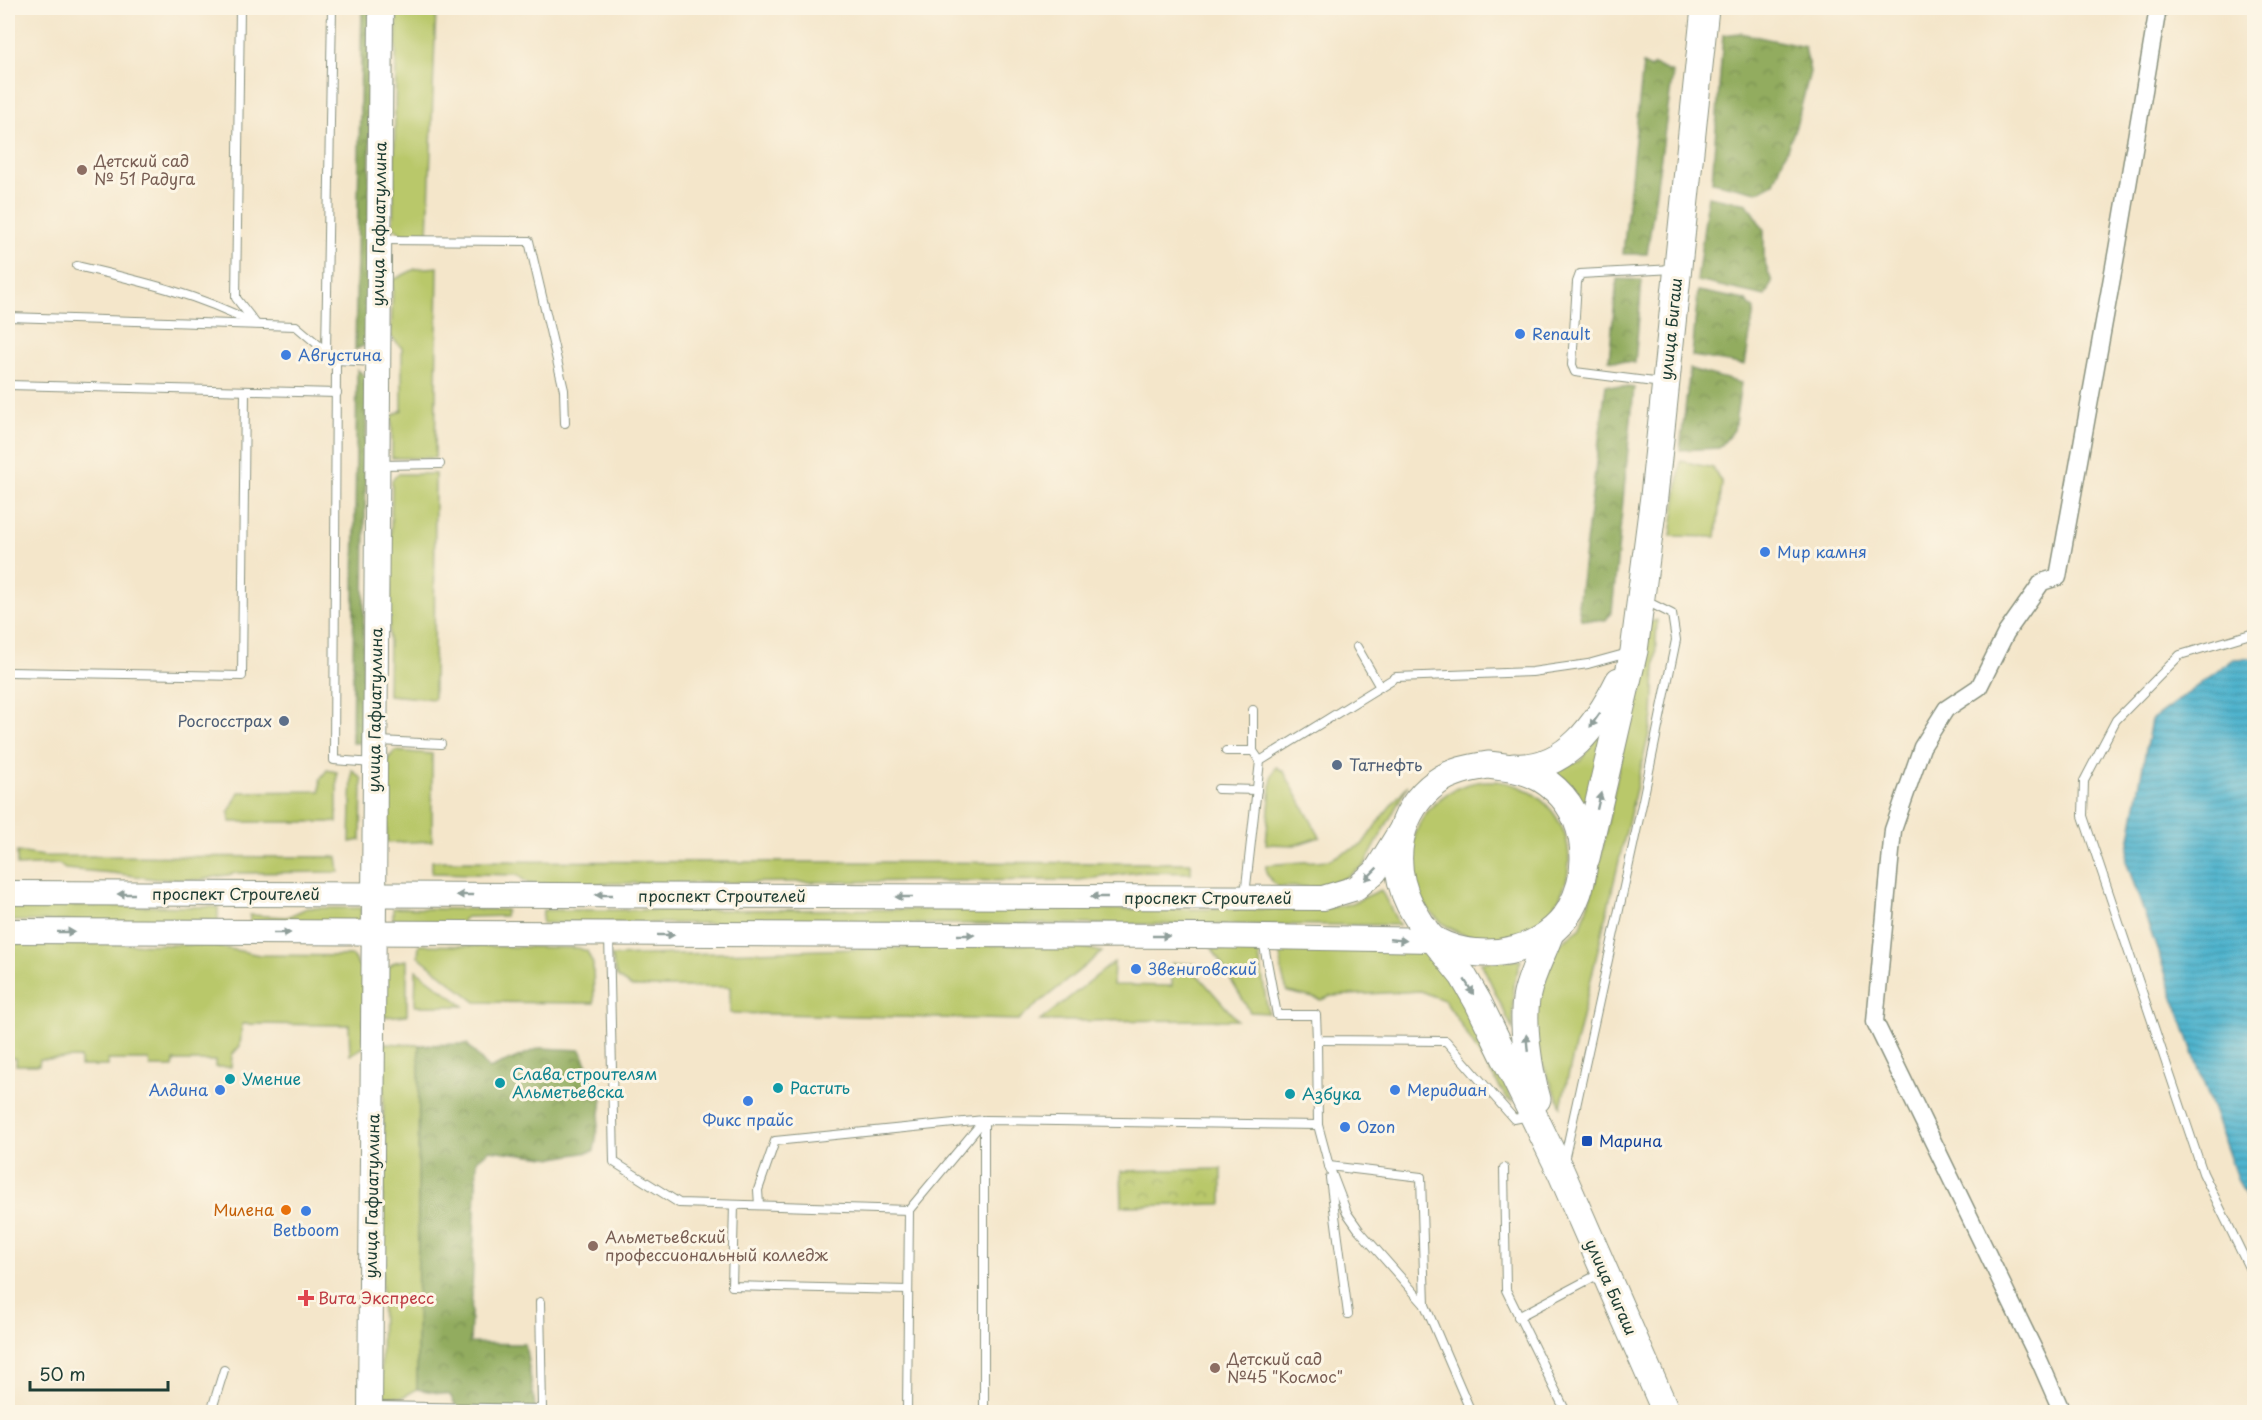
<svg xmlns="http://www.w3.org/2000/svg" width="2262" height="1420" font-family="'Playpen Sans',sans-serif">
<style>
.grass{fill:#b9c86b;stroke:#6c8250;stroke-width:1.5}
.forest{fill:url(#forest-crowns);stroke:#58744a;stroke-width:1.5}
.park{fill:url(#park-crowns);stroke:#6c8250;stroke-width:1.5}
.water{fill:url(#water-rules);stroke:#377881;stroke-width:1.5}
.lines{fill:none;stroke-linecap:round;stroke-linejoin:round}
.lane-casing{stroke:#8a927f;stroke-width:10}
.street-casing{stroke:#8a927f;stroke-width:19}
.secondary-casing{stroke:#8a927f;stroke-width:26}
.primary-casing{stroke:#8a927f;stroke-width:29}
.lane{stroke:#fff;stroke-width:8}
.street{stroke:#fff;stroke-width:16}
.secondary{stroke:#fff;stroke-width:24}
.primary{stroke:#fff;stroke-width:27}
.oneway{fill:#8f9e9a}
.education-dot{fill:#8d6e63;stroke:#fcf5e5;stroke-width:2}
.shop-dot{fill:#3f7fe0;stroke:#fcf5e5;stroke-width:2}
.service-dot{fill:#5c6f8a;stroke:#fcf5e5;stroke-width:2}
.culture-dot{fill:#0f9aa8;stroke:#fcf5e5;stroke-width:2}
.transit-dot{fill:#1a4fb4;stroke:#fcf5e5;stroke-width:2}
.food-dot{fill:#e8710a;stroke:#fcf5e5;stroke-width:2}
.health-dot{fill:#e0444e;stroke:#fcf5e5;stroke-width:2}
.labels{text-anchor:middle;stroke-width:6;stroke-linejoin:round;paint-order:stroke}
.education-label{font-size:16px;fill:#785e54;stroke:#fcf5e5;text-anchor:start}
.street-label{font-size:16px;fill:#1f3d34;stroke:#fcf5e5}
.shop-label{font-size:16px;fill:#366cbe;stroke:#fcf5e5;text-anchor:start}
.service-label{font-size:16px;fill:#4e5e75;stroke:#fcf5e5;text-anchor:end}
.culture-label{font-size:16px;fill:#0d838f;stroke:#fcf5e5;text-anchor:start}
.transit-label{font-size:16px;fill:#164399;stroke:#fcf5e5;text-anchor:start}
.food-label{font-size:16px;fill:#c56008;stroke:#fcf5e5;text-anchor:end}
.health-label{font-size:16px;fill:#be3a42;stroke:#fcf5e5;text-anchor:start}
</style>
<defs>
<pattern id="forest-crowns" width="20" height="18" patternUnits="userSpaceOnUse" patternTransform="scale(1.5)"><rect width="20" height="18" fill="#92ac5f"/><path d="M2 6a3 3 0 1 1 6 0M12 15a3 3 0 1 1 6 0" fill="none" stroke="#778d4f"/></pattern>
<pattern id="park-crowns" width="20" height="18" patternUnits="userSpaceOnUse" patternTransform="scale(1.5)"><rect width="20" height="18" fill="#b9c86b"/><path d="M2 6a3 3 0 1 1 6 0M12 15a3 3 0 1 1 6 0" fill="none" stroke="#96a459"/></pattern>
<pattern id="water-rules" width="6" height="5" patternUnits="userSpaceOnUse" patternTransform="scale(1.5)"><rect width="6" height="5" fill="#4fb4ce"/><path d="M0 2.5h6" fill="none" stroke="#4194a8"/></pattern>
</defs>
<rect width="100%" height="100%" fill="#fcf5e5"/>
<filter id="ink" filterUnits="userSpaceOnUse"><feTurbulence type="fractalNoise" baseFrequency=".0167" numOctaves="2"/><feDisplacementMap in="SourceGraphic" scale="12" xChannelSelector="R" yChannelSelector="G"/><feConvolveMatrix kernelMatrix="1 2 1 2 8 2 1 2 1" color-interpolation-filters="sRGB"/></filter>
<filter id="wash" filterUnits="userSpaceOnUse"><feTurbulence type="fractalNoise" baseFrequency=".008" numOctaves="4" result="noise"/><feDisplacementMap in="SourceGraphic" scale="24" xChannelSelector="R" yChannelSelector="G"/><feGaussianBlur stdDeviation="1.35" result="paint"/><feColorMatrix in="noise" values="0 0 0 0 0 0 0 0 0 0 0 0 0 0 0 0 0 1.4 0 .05"/><feComposite in="paint" operator="in"/></filter>
<g filter="url(#wash)">
<rect width="100%" height="100%" fill="#f4e6ca"/>
<g class="grass">
<path d="M397,8H436L428,235H402L393,226Z"/>
<path d="M438,267L435,458H392V416L402,410V348L391,337L393,280L415,269Z"/>
<path d="M1681,461L1713,468L1722,483L1716,537L1671,536Z"/>
<path d="M398,474H435L434,699L388,695L392,480Z"/>
<path d="M1657,620L1653,717L1561,1106L1534,1045L1533,1010L1553,949L1581,927L1597,875L1648,623Z"/>
<path d="M1612,716L1585,811L1574,787L1553,770L1580,761Z"/>
<path d="M395,751L432,754V841L387,843L385,762Z"/>
<path d="M1276,767L1284,772L1320,837L1295,845L1266,844L1272,775Z"/>
<path d="M327,770L337,772V822H230L229,812L239,792L320,791V779Z"/>
<path d="M352,770L362,779L361,840L350,842Z"/>
<circle cx="1490" cy="860" r="79"/>
<path d="M1408,785L1364,866L1344,879L1315,887H1279L1273,883L1266,873V865L1328,860L1362,845L1383,815Z"/>
<path d="M17,852L44,856L337,857L339,872L237,873L199,880L156,879L113,873L65,869L59,864L17,866Z"/>
<path d="M432,861L1191,863V873L1139,872L1079,880L529,884L517,875L432,873Z"/>
<path d="M1381,890L1399,925L542,923L543,910L1323,909L1350,904Z"/>
<path d="M8,905L218,907V922L8,921Z"/>
<path d="M307,908H361L360,925L250,922V915L287,917Z"/>
<path d="M393,908L506,910L505,916L466,917L457,925L393,923Z"/>
<path d="M8,943L210,945L260,955L352,956L363,971L364,1047L350,1055L349,1025L242,1024L240,1046L232,1055L231,1067H215V1061H174L173,1067H150L149,1060H108V1066H80V1058L40,1059L39,1065H16V1058H8Z"/>
<path d="M1066,943L1102,952L1018,1020L730,1013V987H632L617,977L611,956Z"/>
<path d="M419,945L578,948L587,951L593,964L594,1003L476,1002L418,956Z"/>
<path d="M1212,948L1258,949L1268,1013L1250,1012Z"/>
<path d="M1281,949H1416L1435,954L1458,981L1513,1102L1507,1099L1458,1020L1444,1000L1420,991L1331,996L1322,1000L1288,992C1281,979 1281,964 1281,949Z"/>
<path d="M407,960V1015L384,1017L386,969L395,962Z"/>
<path d="M1521,960L1513,986V1030L1481,962Z"/>
<path d="M1114,962L1113,985L1172,986V963L1195,964V972L1237,1020L1040,1021Z"/>
<path d="M416,970L464,1006H415Z"/>
<path d="M384,1043L419,1045L417,1389L403,1397L381,1396Z"/>
</g>
<g class="forest">
<path d="M362,8H372L367,344L355,350Z"/>
<path d="M1740,33L1805,47L1810,72L1796,126L1774,183L1757,192L1712,182L1723,35Z"/>
<path d="M1643,64L1651,68L1654,65L1673,73L1647,254H1623Z"/>
<path d="M1708,196L1747,204L1764,230V261L1772,282L1765,296L1697,281Z"/>
<path d="M1617,279L1642,280L1635,363L1609,360Z"/>
<path d="M1698,291L1745,300L1754,310L1745,365L1692,356Z"/>
<path d="M357,369L367,378L362,743H352Z"/>
<path d="M1690,369L1741,383L1734,430L1719,448L1680,450Z"/>
<path d="M1606,385L1634,388L1612,612L1605,621L1581,619L1578,606Z"/>
<path d="M467,1044L489,1069L540,1048L581,1050L602,1100L594,1151L554,1158L490,1150L477,1160L470,1343L525,1344L536,1412H459L450,1395L417,1389L419,1045Z"/>
</g>
<path class="park" d="M1222,1169V1204L1122,1206L1121,1171Z"/>
<path class="water" d="M2254,658V1214L2237,1178L2126,861L2151,720L2234,659Z"/>
</g>
<g filter="url(#ink)">
<g class="lines">
<defs>
<g id="lane">
<path d="M240,8L236,298L256,324"/>
<path d="M382,240L529,241L564,390L565,423"/>
<path d="M77,266C137,280 198,294 253,323"/>
<path d="M8,317L296,326L336,360L375,362"/>
<path d="M326,351L332,8"/>
<path d="M336,360L334,760L373,763"/>
<path d="M1662,383L1575,372L1572,365L1577,282L1580,274L1674,269"/>
<path d="M8,385L337,393"/>
<path d="M380,465L440,464"/>
<path d="M2254,633L2180,655L2116,720L2084,781L2083,816L2203,1173L2254,1278"/>
<path d="M1357,647L1380,687"/>
<path d="M8,672L242,676L245,391"/>
<path d="M379,741L441,744"/>
<path d="M1226,751H1253"/>
<path d="M1260,761L1396,677L1532,672L1588,664L1628,653"/>
<path d="M1218,789L1257,790"/>
<path d="M1245,895L1260,761L1253,751V710"/>
<path d="M609,935L614,1162L679,1203L909,1210L984,1120"/>
<path d="M1263,940L1277,1015H1316L1317,1040L1446,1041L1514,1119L1529,1116"/>
<path d="M1317,1040L1318,1125L1329,1166L1347,1213L1359,1230L1425,1305L1471,1412"/>
<path d="M984,1120V1412"/>
<path d="M1564,1161L1643,800L1676,640L1672,614L1644,600"/>
<path d="M1329,1166L1421,1177L1425,1305"/>
<path d="M1504,1168L1506,1290L1566,1412"/>
<path d="M1330,1178L1348,1314"/>
<path d="M734,1205L732,1286L908,1290"/>
<path d="M759,1205L758,1190L775,1141L984,1120L1318,1125"/>
<path d="M1518,1317L1601,1273"/>
<path d="M373,1406L542,1409L540,1302"/>
<path d="M211,1412L224,1370"/>
<path d="M907,1412L909,1210"/>
</g>
<path id="street" d="M2062,1412L2040,1362L1875,1022L1893,830L1922,747L1946,709L1979,687L2006,633L2042,582L2058,577L2117,250L2158,8"/>
<g id="secondary">
<path d="M8,893L1323,898L1356,888L1375,872L1402,828"/>
<path d="M8,931L1202,936L1434,940"/>
<path d="M370,1412L381,8"/>
</g>
<g id="primary">
<path d="M1488,765C1506,767 1524,769 1540,778C1587,806 1595,865 1570,910C1559,929 1537,944 1516,949C1490,956 1460,954 1436,941C1428,937 1415,914 1410,905C1389,863 1397,811 1437,782C1452,771 1470,768 1488,765Z"/>
<path d="M1514,767C1566,771 1598,723 1619,681"/>
<path d="M1586,858L1634,651L1654,496L1705,8"/>
<path d="M1435,941L1463,976L1478,1002L1561,1172L1666,1412"/>
<path d="M1537,1099C1529,1072 1521,1021 1527,994C1532,972 1543,953 1550,933"/>
</g>
</defs>
<use href="#lane" class="lane-casing"/>
<use href="#street" class="street-casing"/>
<use href="#secondary" class="secondary-casing"/>
<use href="#primary" class="primary-casing"/>
<use href="#lane" class="lane"/>
<use href="#street" class="street"/>
<use href="#secondary" class="secondary"/>
<use href="#primary" class="primary"/>
</g>
<defs><path id="oneway-solid" d="M-6-.8H1V-3.2L6.5 0L1 3.2V.8H-6Z" transform="scale(1.5)"/></defs>
<g class="oneway">
<use href="#oneway-solid" transform="translate(1595 720) rotate(125)"/>
<use href="#oneway-solid" transform="translate(1599 801) rotate(-77)"/>
<use href="#oneway-solid" transform="translate(1371 874) rotate(135)"/>
<use href="#oneway-solid" transform="translate(126 894) rotate(-180)"/>
<use href="#oneway-solid" transform="translate(465 895) rotate(-180)"/>
<use href="#oneway-solid" transform="translate(604 895) rotate(-180)"/>
<use href="#oneway-solid" transform="translate(904 897) rotate(-180)"/>
<use href="#oneway-solid" transform="translate(1099 897) rotate(-180)"/>
<use href="#oneway-solid" transform="translate(66 932)"/>
<use href="#oneway-solid" transform="translate(282 933)"/>
<use href="#oneway-solid" transform="translate(666 935)"/>
<use href="#oneway-solid" transform="translate(966 935)"/>
<use href="#oneway-solid" transform="translate(1161 936)"/>
<use href="#oneway-solid" transform="translate(1398 940) rotate(5)"/>
<use href="#oneway-solid" transform="translate(1469 987) rotate(59)"/>
<use href="#oneway-solid" transform="translate(1527 1043) rotate(-95)"/>
</g>
</g>
<g class="education-dot">
<circle cx="82" cy="170" r="6"/>
<circle cx="593" cy="1246" r="6"/>
<circle cx="1215" cy="1368" r="6"/>
</g>
<g class="shop-dot">
<circle cx="1520" cy="334" r="6"/>
<circle cx="286" cy="355" r="6"/>
<circle cx="1765" cy="552" r="6"/>
<circle cx="1136" cy="969" r="6"/>
<circle cx="220" cy="1090" r="6"/>
<circle cx="1395" cy="1090" r="6"/>
<circle cx="748" cy="1101" r="6"/>
<circle cx="1345" cy="1127" r="6"/>
<circle cx="306" cy="1211" r="6"/>
</g>
<g class="service-dot">
<circle cx="284" cy="721" r="6"/>
<circle cx="1337" cy="765" r="6"/>
</g>
<g class="culture-dot">
<circle cx="230" cy="1079" r="6"/>
<circle cx="500" cy="1083" r="6"/>
<circle cx="778" cy="1088" r="6"/>
<circle cx="1290" cy="1094" r="6"/>
</g>
<rect class="transit-dot" x="1581" y="1135" width="12" height="12" rx="3"/>
<circle class="food-dot" cx="286" cy="1210" r="6"/>
<path class="health-dot" d="M303 1289h6v6h6v6h-6v6h-6v-6h-6v-6h6z"/>
<g class="labels">
<g class="education-label">
<text x="94" y="167">Детский сад<tspan x="94" dy="18">№ 51 Радуга</tspan></text>
<text x="605" y="1243">Альметьевский<tspan x="605" dy="18">профессиональный колледж</tspan></text>
<text x="1227" y="1365">Детский сад<tspan x="1227" dy="18">№45 "Космос"</tspan></text>
</g>
<g class="street-label">
<text transform="translate(379 224) rotate(-89)" y="6">улица Гафиатуллина</text>
<text transform="translate(1671 329) rotate(-84)" y="6">улица Бигаш</text>
<text transform="translate(375 710) rotate(-89)" y="6">улица Гафиатуллина</text>
<text x="236" y="900">проспект Строителей</text>
<text x="722" y="902">проспект Строителей</text>
<text x="1208" y="904">проспект Строителей</text>
<text transform="translate(372 1196) rotate(-89)" y="6">улица Гафиатуллина</text>
<text transform="translate(1611 1287) rotate(66)" y="6">улица Бигаш</text>
</g>
<g class="shop-label">
<text x="1532" y="340">Renault</text>
<text x="298" y="361">Августина</text>
<text x="1777" y="558">Мир камня</text>
<text x="1148" y="975">Звениговский</text>
<text x="208" y="1096" text-anchor="end">Алдина</text>
<text x="1407" y="1096">Меридиан</text>
<text x="748" y="1126" text-anchor="middle">Фикс прайс</text>
<text x="1357" y="1133">Ozon</text>
<text x="306" y="1236" text-anchor="middle">Betboom</text>
</g>
<g class="service-label">
<text x="272" y="727">Росгосстрах</text>
<text x="1349" y="771" text-anchor="start">Татнефть</text>
</g>
<g class="culture-label">
<text x="512" y="1080">Слава строителям<tspan x="512" dy="18">Альметьевска</tspan></text>
<text x="242" y="1085">Умение</text>
<text x="790" y="1094">Растить</text>
<text x="1302" y="1100">Азбука</text>
</g>
<g class="transit-label">
<text x="1599" y="1147">Марина</text>
</g>
<g class="food-label">
<text x="274" y="1216">Милена</text>
</g>
<g class="health-label">
<text x="318" y="1304">Вита Экспресс</text>
</g>
</g>
<rect width="2262" height="1420" fill="none" stroke="#fcf5e5" stroke-width="30"/>
<path d="M30 1381v9h138v-9" fill="none" stroke="#1f3d34" stroke-width="3"/>
<text x="39" y="1381" font-size="18" fill="#1f3d34" stroke="#fcf5e5" stroke-width="4.5" paint-order="stroke">50 m</text>
</svg>
